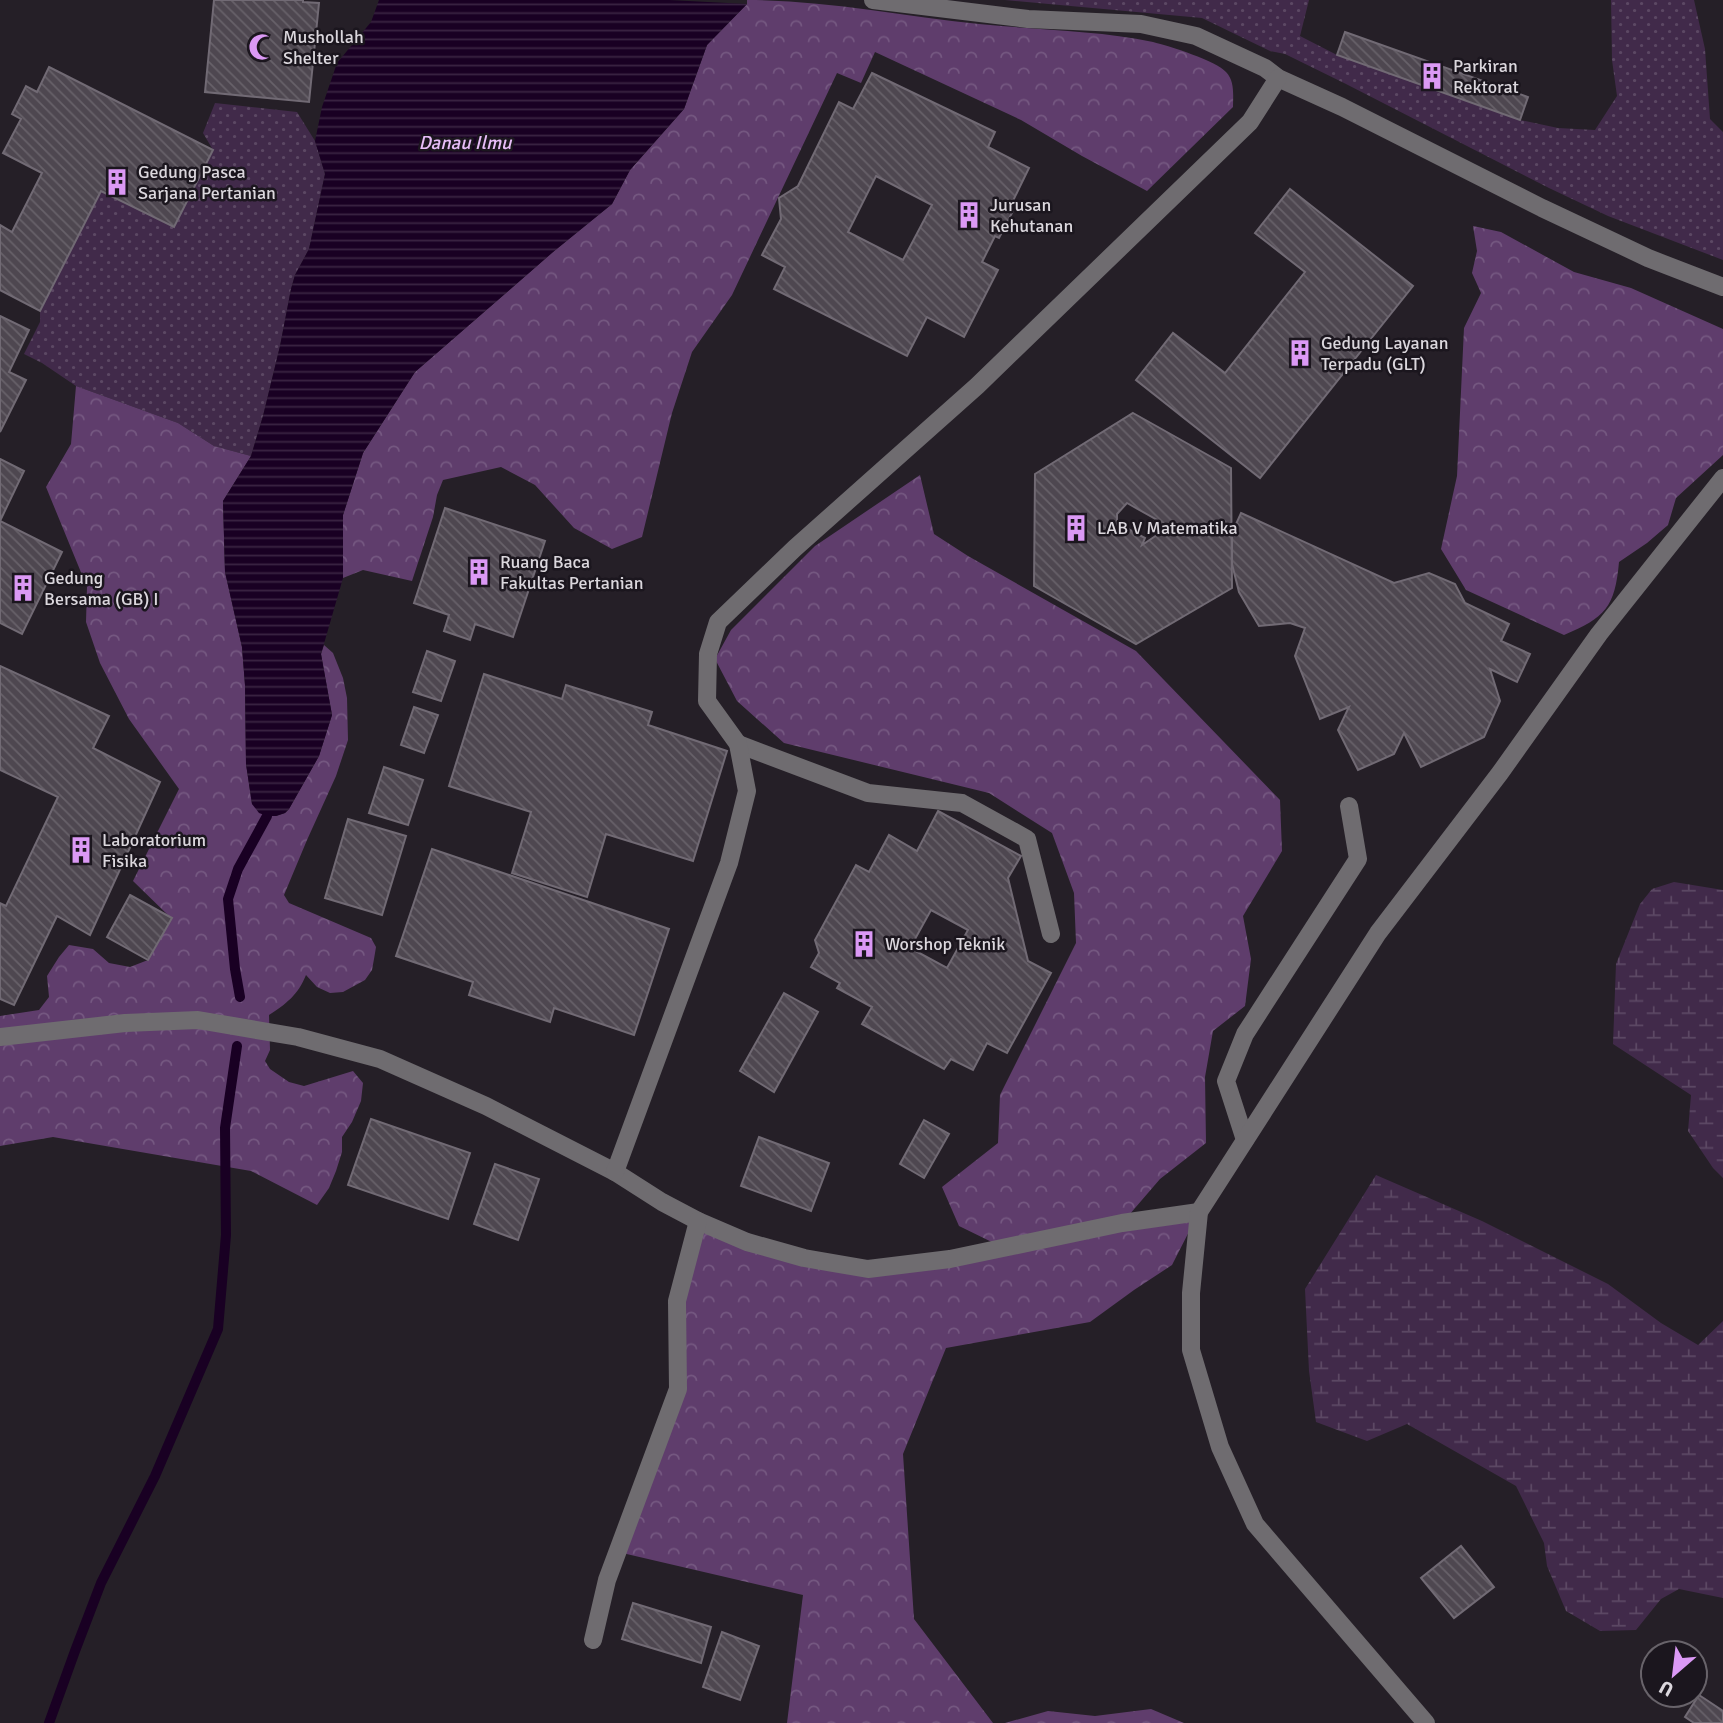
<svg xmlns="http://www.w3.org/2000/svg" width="1723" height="1723" font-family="Signika,sans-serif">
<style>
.grass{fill:url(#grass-dots)}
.forest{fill:url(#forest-crowns)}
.wetland{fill:url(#wetland-marsh)}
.water{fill:url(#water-rules)}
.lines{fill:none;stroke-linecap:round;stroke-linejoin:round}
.stream{stroke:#190023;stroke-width:10}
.building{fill:url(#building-back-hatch);stroke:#716a74;stroke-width:2;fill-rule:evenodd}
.minor{stroke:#6f6c70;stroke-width:18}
.labels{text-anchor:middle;stroke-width:5;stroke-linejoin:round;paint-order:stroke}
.poi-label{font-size:18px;fill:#dbd7dd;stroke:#1b161e;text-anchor:start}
.water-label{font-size:19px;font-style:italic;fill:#e7bdf8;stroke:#1b161e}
</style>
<defs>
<pattern id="grass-dots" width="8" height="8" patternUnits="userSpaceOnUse" patternTransform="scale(1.75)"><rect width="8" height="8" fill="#412a4a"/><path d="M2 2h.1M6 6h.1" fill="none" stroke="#5c4864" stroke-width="1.8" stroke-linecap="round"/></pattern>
<pattern id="forest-crowns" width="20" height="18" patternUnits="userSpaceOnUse" patternTransform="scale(1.75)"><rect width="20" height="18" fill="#5f3d6c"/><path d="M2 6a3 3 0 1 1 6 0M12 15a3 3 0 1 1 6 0" fill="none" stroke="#755881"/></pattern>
<pattern id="wetland-marsh" width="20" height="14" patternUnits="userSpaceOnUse" patternTransform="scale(1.75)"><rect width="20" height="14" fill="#412a4a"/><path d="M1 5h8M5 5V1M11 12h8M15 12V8" fill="none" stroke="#5c4864"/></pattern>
<pattern id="water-rules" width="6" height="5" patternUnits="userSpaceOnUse" patternTransform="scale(1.75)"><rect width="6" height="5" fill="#190023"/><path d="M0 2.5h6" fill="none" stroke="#3a2442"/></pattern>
<pattern id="building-back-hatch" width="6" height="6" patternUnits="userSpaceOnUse" patternTransform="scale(1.75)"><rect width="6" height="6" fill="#4e4750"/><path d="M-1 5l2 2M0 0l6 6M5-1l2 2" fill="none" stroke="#676169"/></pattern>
</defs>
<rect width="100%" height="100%" fill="#251f27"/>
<g class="grass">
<path d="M1005,0H1309L1300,36L1337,55L1520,120L1558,128L1595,130L1617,96L1612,60L1611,0H1694L1705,49L1710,119L1723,132V260L1608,216L1549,188L1346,84L1285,54L1270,51L1202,18Z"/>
<path d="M215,103L297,112L315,141L325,174L309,249L295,275L291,289L280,346L263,416L251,456L214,446L178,423L76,386L42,363L24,354L40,322V311L101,191L174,227L213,150L203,133Z"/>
</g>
<g class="forest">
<path d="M747,0C825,0 902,16 979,24C1037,30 1096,30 1153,42C1169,46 1217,61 1226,72C1235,81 1233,96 1233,107L1147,191L1082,156L1021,120L875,52L861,83L837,73L732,295L692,352L672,413L642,537L612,549L574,528L535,485L501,467L443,480L437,495L433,517L412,581L363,570L343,578V515L363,453L415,372L553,252L612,204L630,170L684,109L707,45L747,4Z"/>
<path d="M1473,226L1501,232L1574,272L1631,288L1723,329V455L1676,498L1668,525L1647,543L1619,562C1615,607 1605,618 1564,635L1466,590L1441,549L1457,476L1464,328L1481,293L1472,273L1477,251Z"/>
<path d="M76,386L178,423L214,446L251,456L223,501L225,572L242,647L245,685L246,764L252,804L276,816L285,813L289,809L319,756L332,715L321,654L324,645L333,653L343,678L347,698L348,740L336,776L307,840L284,895L289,903L371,938L376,947L374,959L372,970L365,980L343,992L330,993L317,987L306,975C298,995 286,1004 269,1015L270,1050L265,1061L270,1069L289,1082L304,1086L353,1071L363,1083L361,1101L352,1122L342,1137V1152L336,1171L329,1188L317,1205L251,1171L53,1137L0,1146V1016L39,1010L49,997L47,976L59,957L69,945L93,949L109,963L130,967L148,960L171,918L133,881L179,789L129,719L100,663L86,622L87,587L46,487L71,444Z"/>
<path d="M920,475L934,534L968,556L1136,651L1280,800L1282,851L1243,916L1251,959L1245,1006L1213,1031L1205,1077L1206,1143L1160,1179L1123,1222L1199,1212L1172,1265L1134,1290L1090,1322L946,1348L903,1454L914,1619L993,1723H787L803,1595L618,1552L678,1389L677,1301L698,1221L868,1269L1002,1247L959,1226L942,1187L998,1143L1000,1095L1076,943L1074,893L1052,833L989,793L784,743L737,701L715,659L731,630L815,546Z"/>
<path d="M1151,1709L1184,1723H1005L1048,1711L1095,1716Z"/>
</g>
<g class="wetland">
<path d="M1674,882L1723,890V1178L1713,1168L1688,1131L1691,1095L1613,1044L1616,964L1640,904L1652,889Z"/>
<path d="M1376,1175L1482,1221L1608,1284L1661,1323L1698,1345L1723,1321V1598L1679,1589L1661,1599L1636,1630L1600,1631L1566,1611L1547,1566L1544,1543L1516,1486L1407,1424L1367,1441L1316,1422L1309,1371L1305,1289Z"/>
</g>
<path class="water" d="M379,0H669L747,4L707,45L684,109L630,170L612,204L553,252L415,372L363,453L343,515V578L321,654L332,715L319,756L289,809L285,813L276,816H267L259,813L252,804L246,764L245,685L242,647L225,572L223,501L251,456L263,416L280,346L291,289L295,275L309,249L325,174L315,141L322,107L337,63L371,22Z"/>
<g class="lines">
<g class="stream">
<path d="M240,997L235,969L228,899L238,869L267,816"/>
<path d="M49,1723L75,1651L101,1583L155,1476L218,1329L226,1235L225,1128L237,1046"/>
</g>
</g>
<g class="building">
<path d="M214,0H303V2L319,3L309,102L205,92Z"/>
<path d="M1345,32L1528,97L1520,120L1337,55Z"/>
<path d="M49,67L213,150L174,227L101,191L40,311L0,290V225L12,232L42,173L3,153L21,119L12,114L26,86L37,92Z"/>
<path d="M872,73L995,132L988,147L1029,168L1009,209L1013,211L999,238L995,236L982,262L998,270L964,337L927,317L907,356L774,289L785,267L762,255L781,219L779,198L798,186L839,102L853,109ZM876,176L932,205L903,260L848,232Z"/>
<path d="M1290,189L1413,286L1260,478L1136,380L1173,333L1225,373L1305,272L1255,233Z"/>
<path d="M0,316L29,330L9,372L26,380L0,432Z"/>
<path d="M1133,413L1231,468L1232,588L1136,644L1034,586L1035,474ZM1127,503L1159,521L1157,535L1142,545L1145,538L1121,525L1117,531V514Z"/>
<path d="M0,459L24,471L0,521Z"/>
<path d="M445,508L545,541L513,637L475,624L470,640L444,631L449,615L414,603Z"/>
<path d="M1241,513L1394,583L1429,573L1455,584L1465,603L1509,624L1501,641L1530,654L1517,682L1490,669L1500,701L1484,737L1421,767L1404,733L1394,754L1358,770L1338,730L1349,707L1320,719L1295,656L1305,628L1290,623L1259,626L1239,592L1232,564V533Z"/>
<path d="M0,521L62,552L22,634L0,623Z"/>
<path d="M427,651L455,661L441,701L413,692Z"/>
<path d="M0,666L109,716L93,748L160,782L90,935L57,916L14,1005L0,999V903L6,906L58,797L0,770Z"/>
<path d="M484,674L562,699L566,685L652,712L648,725L727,751L693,861L606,834L587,897L512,873L531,812L449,786Z"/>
<path d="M414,707L438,715L424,753L401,745Z"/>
<path d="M384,767L423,780L408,825L369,813Z"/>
<path d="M938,811L1021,856L1008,878L1028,961L1051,973L1007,1053L987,1043L973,1070L951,1059L944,1069L862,1024L872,1007L837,988L840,983L811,967L819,953L815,940L856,865L869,872L889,835L917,851ZM931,910L968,930L947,968L910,948Z"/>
<path d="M348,819L406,836L382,915L325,898Z"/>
<path d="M432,849L669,929L634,1035L554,1008L550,1022L469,995L473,982L396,956Z"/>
<path d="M130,895L172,918L148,960L107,937Z"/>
<path d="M784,993L818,1012L774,1092L740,1071Z"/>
<path d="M371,1119L470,1153L448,1219L348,1185Z"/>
<path d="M924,1120L949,1134L924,1178L900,1164Z"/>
<path d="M759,1137L829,1163L811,1211L741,1186Z"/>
<path d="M495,1164L539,1179L518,1240L474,1224Z"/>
<path d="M1461,1546L1494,1587L1454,1618L1421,1578Z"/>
<path d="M633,1603L711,1627L701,1663L622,1639Z"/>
<path d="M722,1632L759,1646L740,1700L703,1687Z"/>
<path d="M1699,1695L1723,1711V1723H1694L1685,1717Z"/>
</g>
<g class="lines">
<g class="minor">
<path d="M873,0L1028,19L1141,24L1196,36L1265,68L1278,78L1342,107L1542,208L1648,258L1723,287"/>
<path d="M738,744L868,793L962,803L1027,839L1051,934"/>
<path d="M0,1037L125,1023L198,1020L298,1037L380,1059L486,1106L615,1172L662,1202L698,1221L747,1242L804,1258L868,1269L950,1259L1122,1223L1199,1212"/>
<path d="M1245,1140L1226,1081L1245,1034L1358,859L1349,806"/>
<path d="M615,1172L729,863L747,791L738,744L707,701L708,654L718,622L795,548L977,386L1250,122L1278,78"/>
<path d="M593,1640L607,1580L678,1389L677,1301L698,1221"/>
<path d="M1426,1723L1255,1524L1220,1447L1191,1350V1293L1199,1212L1378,933L1500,773L1599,634L1723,478"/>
</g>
</g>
<defs>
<symbol id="mosque-bare" viewBox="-9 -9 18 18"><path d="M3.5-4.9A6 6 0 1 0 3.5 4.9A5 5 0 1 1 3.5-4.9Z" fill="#db99f5" stroke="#1b161e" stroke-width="2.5" paint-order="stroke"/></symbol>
<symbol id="building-bare" viewBox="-9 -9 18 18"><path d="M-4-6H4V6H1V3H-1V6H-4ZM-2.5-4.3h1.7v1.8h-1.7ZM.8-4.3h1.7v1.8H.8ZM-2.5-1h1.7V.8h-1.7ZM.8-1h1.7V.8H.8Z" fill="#db99f5" stroke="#1b161e" stroke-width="2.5" paint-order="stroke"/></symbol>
</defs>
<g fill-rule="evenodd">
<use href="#mosque-bare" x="243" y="28" width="38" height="38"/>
<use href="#building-bare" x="1413" y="57" width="38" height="38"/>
<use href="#building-bare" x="98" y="163" width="38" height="38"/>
<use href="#building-bare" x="950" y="196" width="38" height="38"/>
<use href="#building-bare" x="1281" y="334" width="38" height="38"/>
<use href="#building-bare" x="1057" y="509" width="38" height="38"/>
<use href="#building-bare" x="460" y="553" width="38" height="38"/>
<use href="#building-bare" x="4" y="569" width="38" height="38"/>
<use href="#building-bare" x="62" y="831" width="38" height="38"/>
<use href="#building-bare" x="845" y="925" width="38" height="38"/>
</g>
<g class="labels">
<g class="poi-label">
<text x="283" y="43">Mushollah<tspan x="283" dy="21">Shelter</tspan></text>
<text x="1453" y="72">Parkiran<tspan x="1453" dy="21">Rektorat</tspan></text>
<text x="138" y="178">Gedung Pasca<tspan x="138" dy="21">Sarjana Pertanian</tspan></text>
<text x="990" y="211">Jurusan<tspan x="990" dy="21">Kehutanan</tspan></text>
<text x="1321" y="349">Gedung Layanan<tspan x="1321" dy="21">Terpadu (GLT)</tspan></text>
<text x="1097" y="534">LAB V Matematika</text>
<text x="500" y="568">Ruang Baca<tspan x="500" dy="21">Fakultas Pertanian</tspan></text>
<text x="44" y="584">Gedung<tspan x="44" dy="21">Bersama (GB) I</tspan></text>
<text x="102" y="846">Laboratorium<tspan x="102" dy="21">Fisika</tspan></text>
<text x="885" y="950">Worshop Teknik</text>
</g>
<g class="water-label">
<text x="465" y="149">Danau Ilmu</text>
</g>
</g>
<g transform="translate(1674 1674) rotate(208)"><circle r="33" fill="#1b161e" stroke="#68636a" stroke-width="2"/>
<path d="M0-5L12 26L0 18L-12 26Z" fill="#db99f5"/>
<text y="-10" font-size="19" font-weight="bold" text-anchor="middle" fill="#dbd7dd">U</text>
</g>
</svg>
